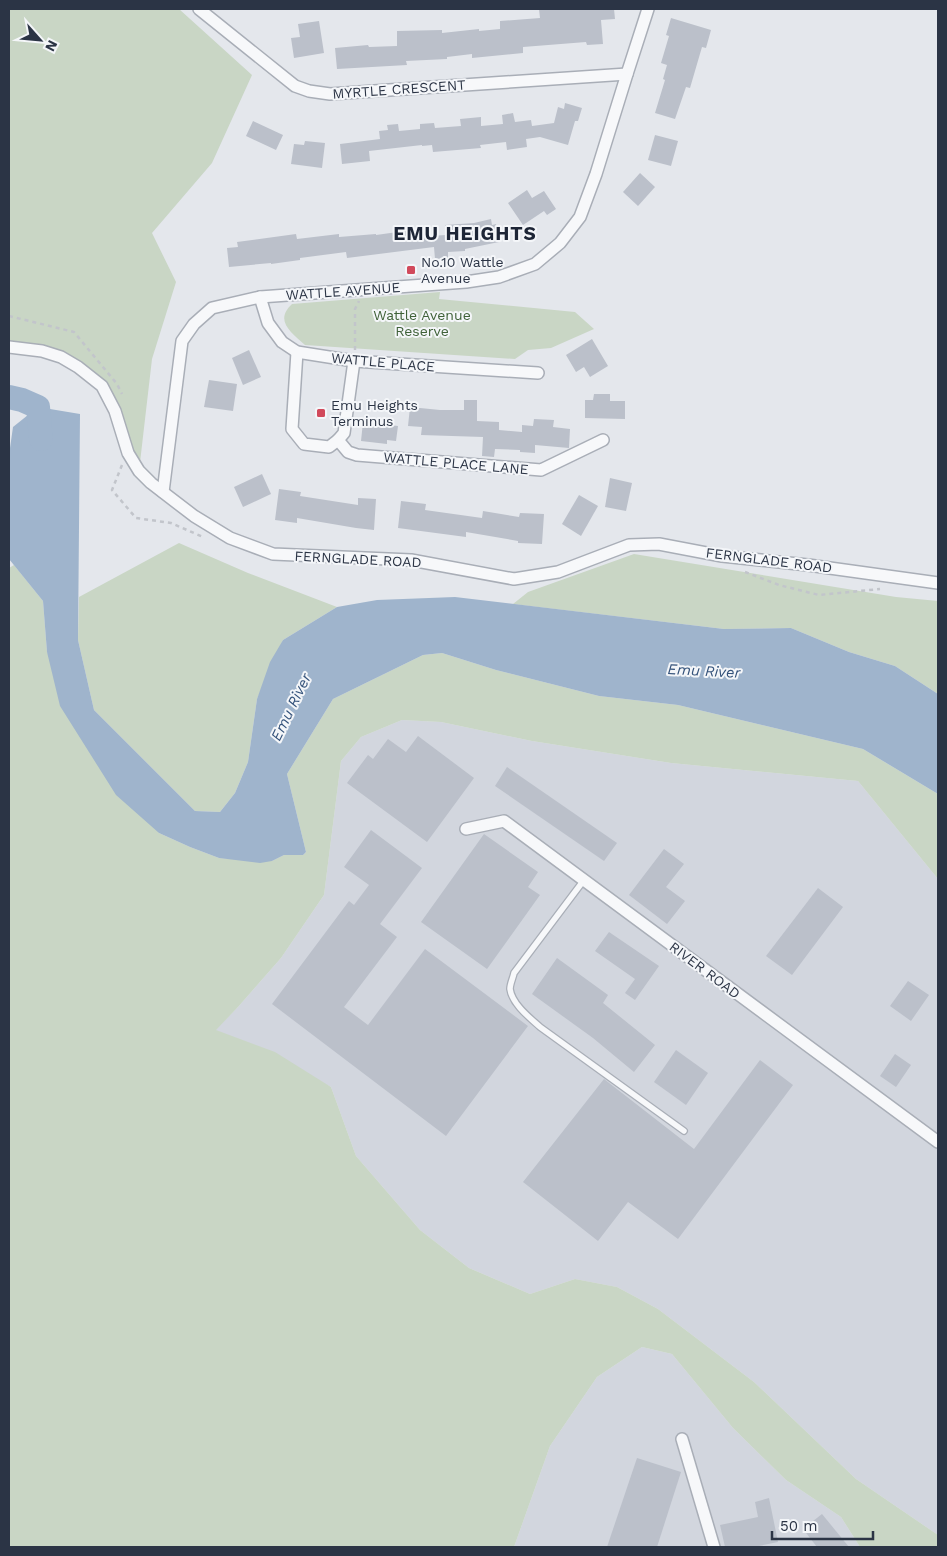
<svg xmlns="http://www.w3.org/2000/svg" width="947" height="1556" font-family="'Work Sans',sans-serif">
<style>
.built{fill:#d2d6de}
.green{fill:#c9d6c5}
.water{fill:#9fb4cc}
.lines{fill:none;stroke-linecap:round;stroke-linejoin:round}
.river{stroke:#9fb4cc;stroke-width:24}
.building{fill:#bbc0ca}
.lane-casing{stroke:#a9aeb7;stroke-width:8}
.street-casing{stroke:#a9aeb7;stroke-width:14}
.path{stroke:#c2c5cb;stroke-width:2.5;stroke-dasharray:4 4;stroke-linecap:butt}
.lane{stroke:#f7f8fa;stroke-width:5.5}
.street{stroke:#f7f8fa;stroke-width:11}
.poi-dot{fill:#d1495b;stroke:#f4f6f9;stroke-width:2}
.labels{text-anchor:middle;stroke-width:4;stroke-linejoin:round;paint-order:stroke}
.street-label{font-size:14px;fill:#2b3445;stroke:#f4f6f9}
.poi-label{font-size:14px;fill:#2b3445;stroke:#f4f6f9;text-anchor:start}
.park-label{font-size:14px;fill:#3f6138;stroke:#f4f6f9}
.water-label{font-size:15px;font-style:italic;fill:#34527a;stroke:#f4f6f9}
.district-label{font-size:19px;font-weight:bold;letter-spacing:1px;fill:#1d2536;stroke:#f4f6f9}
</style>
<rect width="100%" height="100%" fill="#e4e7ec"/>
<g class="built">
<path d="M402,720L441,722L532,741L671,763L858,781L938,879V1535L856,1479L754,1382L658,1309L617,1287L575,1279L530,1294L469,1268L420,1230L356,1156L331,1087L215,1030L238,1007L281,958L324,895L341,761L361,737Z"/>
<path d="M642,1347L672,1354L733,1428L786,1480L841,1517L860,1547H514L550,1446L597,1377Z"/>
</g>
<g class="green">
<path d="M9,9H179L252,75L212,163L152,233L176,282L152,359L139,471L101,386L78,367L9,347Z"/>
<path d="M440,292L439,299L575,312L594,329L551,348L528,350L515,359L305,345C291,332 274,321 292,304Z"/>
<path d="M179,543L248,573L337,607L283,640L257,699L248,762L235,793L220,812L195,811L94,710L78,640L79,597Z"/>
<path d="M634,554L896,597L938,601V694L895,666L849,652L791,628L724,629L513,604L528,592Z"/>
<path d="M14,565L43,601L47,652L159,833L190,847L219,858L272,861L284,855H303L306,852L287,774L333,699L423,655L442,653L496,670L599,696L678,705L863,749L938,794V879L858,781L671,763L532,741L441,722L402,720L361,737L341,761L324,895L281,958L238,1007L216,1030L275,1052L331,1087L356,1156L420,1230L469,1268L530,1294L575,1279L617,1287L658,1309L754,1382L856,1479L938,1535V1547H860L841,1517L786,1480L733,1428L672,1354L642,1347L597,1377L550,1446L514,1547H9V568Z"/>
</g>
<path class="water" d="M38,407L80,414L78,640L94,710L195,811L220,812L235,793L248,762L257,699L270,662L283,640L337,607L377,600L455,597L724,629L791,628L849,652L895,666L938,694V794L863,749L678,705L599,696L496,670L442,653L423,655L333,699L287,774L306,852L303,855H284L272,861L260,863L219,858L190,847L159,833L116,795L60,706L47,652L43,601L9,559V455L13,427Z"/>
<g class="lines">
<path class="river" d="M9,397L22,400L38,407L41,439"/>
</g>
<g class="building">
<path d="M539,9H614L615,19L601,20L603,44L587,45L586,42L523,47V53L472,58V54L447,57V59L406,61L407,65L337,69L335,48L368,45L369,47L397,46V31L442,30V33L479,29V31L500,29V21L540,18Z"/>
<path d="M671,18L711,30L706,48L702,47L690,88L686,87L675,119L655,113L665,80L663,79L667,65L661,63L669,36L666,35Z"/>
<path d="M319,21L324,53L294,58L291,38L300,37L298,24Z"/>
<path d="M565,103L582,108L578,121H575L568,145L540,137L526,139L527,147L507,150L506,142L480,145L481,148L433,152L432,145L422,146V145L369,151L370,161L342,164L340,144L380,139L379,131L388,130L387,125L398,124L399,131L420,129V124L434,123L435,128L461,126L460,119L481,117V126L503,124L502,115L513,113L515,122L531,120L532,126L554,123L558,107L564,109Z"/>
<path d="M253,121L283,135L276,150L246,136Z"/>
<path d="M655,135L678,141L671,166L648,160Z"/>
<path d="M305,141L325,143L322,168L291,164L294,144L304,145Z"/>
<path d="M640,173L655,187L638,206L623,192Z"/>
<path d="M527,190L532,198L544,191L556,209L547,215L544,211L523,225L508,203Z"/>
<path d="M491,219L492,225L496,224L499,242L465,249V251L448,252V258L435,259L434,247L347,258L346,252L300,258V260L271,264V263L229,267L227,248L238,247L237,242L296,234L297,239L339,234V237L376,234V235L412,230L413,237L446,235L445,225L474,223Z"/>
<path d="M592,339L608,366L590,377L584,367L576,372L566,355Z"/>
<path d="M249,350L261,377L243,385L232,358Z"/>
<path d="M209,380L237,384L233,411L204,407Z"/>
<path d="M594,394H610V401H625V419L585,418V400H593Z"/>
<path d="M464,400H477V421L499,422V430L522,432V425L533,426L534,419L554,420L553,427L570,429L569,448L535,445V453L520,452V450L495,449L494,457L482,456L483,437L421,435L422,427L408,426L410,407L440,410H464Z"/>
<path d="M363,422L398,426L396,441L387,440V444L361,441Z"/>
<path d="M262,474L271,494L243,507L234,487Z"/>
<path d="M610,478L632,483L626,511L605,507Z"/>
<path d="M279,489L301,492L300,496L358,505V498L376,499L374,530L356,528L297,518V523L275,520Z"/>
<path d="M579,495L598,506L581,536L562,524Z"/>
<path d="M401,501L426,504L425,510L482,518L483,511L519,517L520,513L544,514L542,544L518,543V541L466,532V537L398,528Z"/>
<path d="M418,736L474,778L427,842L347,783L368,755L373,759L388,739L406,752Z"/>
<path d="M507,767L617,843L604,861L495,786Z"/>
<path d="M371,830L422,868L380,924L397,937L344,1007L368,1025L425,949L528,1026L446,1136L272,1004L349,901L354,905L369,885L344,867Z"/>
<path d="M484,834L538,872L528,887L540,895L487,969L421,922Z"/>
<path d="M664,849L684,864L666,887L685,901L667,924L629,895Z"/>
<path d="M818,888L843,907L792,975L766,956Z"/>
<path d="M609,932L659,966L635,1000L625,993L635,979L595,951Z"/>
<path d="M557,958L608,995L603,1003L655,1045L634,1072L593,1038L532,994Z"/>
<path d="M908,981L929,995L911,1021L890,1006Z"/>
<path d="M676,1050L708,1073L686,1105L654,1082Z"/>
<path d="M895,1054L911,1065L896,1087L880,1076Z"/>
<path d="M760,1060L793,1085L678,1239L628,1202L598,1241L523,1182L604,1079L694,1149Z"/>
<path d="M637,1458L681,1472L657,1547H607Z"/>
<path d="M769,1498L778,1542L754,1547H725L720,1525L758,1517L755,1502Z"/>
<path d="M822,1514L849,1547H817L803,1529Z"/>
</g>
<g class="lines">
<defs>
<path id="lane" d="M584,880L514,973C513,978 510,984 510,989C512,1004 530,1018 540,1027L684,1131"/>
<g id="street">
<path d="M199,9L295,86L309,91L330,94L627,74"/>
<path d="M260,297L268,323L282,342L297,352L354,361L538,373"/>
<path d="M9,347L42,351L61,357L78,367L102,386L115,411L128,453L139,471L151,483L194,516L230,538L273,554L411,560L514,579L558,572L629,545L659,544L722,556L808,565L938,583"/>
<path d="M297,352L292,429L304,444L329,447L338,440"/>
<path d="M354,361L344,433L338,440L348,452L357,455L541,470L603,440"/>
<path d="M163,492L182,341L194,324L212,308L260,297L466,282L499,277L535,264L560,243L580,217L596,174L627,74L648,9"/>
<path d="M466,829L504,821L938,1142"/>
<path d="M682,1439L714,1547"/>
</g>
</defs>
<use href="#lane" class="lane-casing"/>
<use href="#street" class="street-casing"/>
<g class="path">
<path d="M9,316L74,332L117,384L122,394"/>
<path d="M355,350V309L359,301"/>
<path d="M122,465L112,490L136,518L171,523L203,537"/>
<path d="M745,572L779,585L819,595L880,589"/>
</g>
<use href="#lane" class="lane"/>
<use href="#street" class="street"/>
</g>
<g class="poi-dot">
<rect x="406" y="265" width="10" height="10" rx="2.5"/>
<rect x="316" y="408" width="10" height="10" rx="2.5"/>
</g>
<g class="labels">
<g class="street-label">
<text transform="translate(399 89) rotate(-4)" y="5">MYRTLE CRESCENT</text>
<text transform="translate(343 291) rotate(-4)" y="5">WATTLE AVENUE</text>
<text transform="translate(383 362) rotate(5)" y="5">WATTLE PLACE</text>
<text transform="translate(456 463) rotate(5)" y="5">WATTLE PLACE LANE</text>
<text transform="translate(358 559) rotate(3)" y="5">FERNGLADE ROAD</text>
<text transform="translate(769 560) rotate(7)" y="5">FERNGLADE ROAD</text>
<text transform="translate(705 970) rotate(37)" y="5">RIVER ROAD</text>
</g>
<g class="poi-label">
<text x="421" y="267">No.10 Wattle<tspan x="421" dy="16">Avenue</tspan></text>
<text x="331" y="410">Emu Heights<tspan x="331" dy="16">Terminus</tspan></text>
</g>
<g class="park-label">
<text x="422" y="320">Wattle Avenue<tspan x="422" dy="16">Reserve</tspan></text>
</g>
<g class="water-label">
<text transform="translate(704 671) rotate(3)" y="5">Emu River</text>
<text transform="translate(291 707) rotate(-64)" y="5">Emu River</text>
</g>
<g class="district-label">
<text x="465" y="240">EMU HEIGHTS</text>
</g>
</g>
<rect width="947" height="1556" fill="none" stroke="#2b3445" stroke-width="20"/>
<g transform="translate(40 40) rotate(117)" stroke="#f4f6f9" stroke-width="4" paint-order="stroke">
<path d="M0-4L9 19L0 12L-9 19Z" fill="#2b3445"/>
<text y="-8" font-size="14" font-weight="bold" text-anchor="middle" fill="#2b3445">N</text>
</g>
<path d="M772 1531v8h101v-8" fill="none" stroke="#2b3445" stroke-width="2.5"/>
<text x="780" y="1531" font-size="15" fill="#2b3445" stroke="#f4f6f9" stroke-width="4" paint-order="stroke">50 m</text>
</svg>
